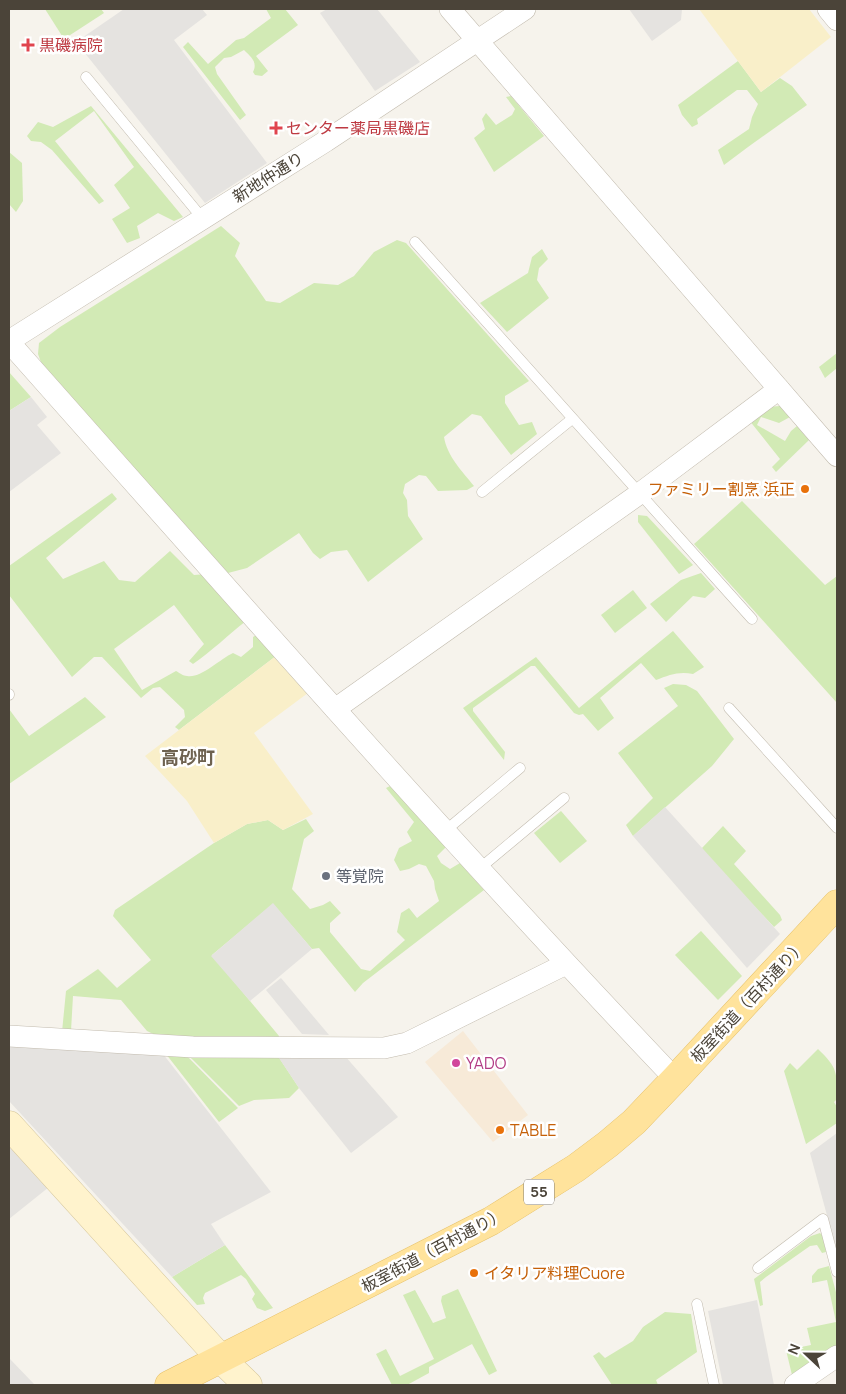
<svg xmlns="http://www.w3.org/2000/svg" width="846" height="1394" font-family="Manrope,'Noto Sans JP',sans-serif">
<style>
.commercial{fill:#f7ead8}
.green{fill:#d2eab5}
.sand{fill:#f9efc9}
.parking{fill:#e5e3e0}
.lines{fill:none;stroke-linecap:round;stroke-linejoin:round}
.lane-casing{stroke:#c2bbae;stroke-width:11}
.street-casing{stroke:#c2bbae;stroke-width:22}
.secondary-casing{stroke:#d6c79b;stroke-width:29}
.primary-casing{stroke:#e6c16a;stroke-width:29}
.lane{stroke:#fff;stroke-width:10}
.street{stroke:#fff;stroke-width:21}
.secondary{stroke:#fff3cd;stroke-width:28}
.primary{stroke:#ffe39c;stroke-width:28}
.health-dot{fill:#e0444e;stroke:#fff;stroke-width:2}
.food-dot{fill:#e8710a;stroke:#fff;stroke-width:2}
.worship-dot{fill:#6b7280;stroke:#fff;stroke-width:2}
.hotel-dot{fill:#d1479c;stroke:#fff;stroke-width:2}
.labels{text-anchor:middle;stroke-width:5;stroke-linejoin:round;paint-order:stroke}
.shield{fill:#fff;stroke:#817c74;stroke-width:1}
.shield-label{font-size:15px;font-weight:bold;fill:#4b4439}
.health-label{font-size:16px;fill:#be3a42;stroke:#fff;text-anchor:start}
.street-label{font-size:16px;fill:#4b4439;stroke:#fff}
.food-label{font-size:16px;fill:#c56008;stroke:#fff;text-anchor:start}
.worship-label{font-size:16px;fill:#5b616d;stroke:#fff;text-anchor:start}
.hotel-label{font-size:16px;fill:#b23c85;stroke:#fff;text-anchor:start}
.neighbourhood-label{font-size:18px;font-weight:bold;fill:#6e6250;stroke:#fff}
</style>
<rect width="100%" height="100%" fill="#f6f3ec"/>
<path class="commercial" d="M463,1031L528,1115L493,1142L425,1062Z"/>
<g class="green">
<path d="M45,9H101L104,13L64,39Z"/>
<path d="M266,9H285L298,25L256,56L268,71L262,76L255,75L253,72C258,62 251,57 244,50L231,57L224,58L215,67L217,74L246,115L240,120L183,47L188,42L208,64L236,40L244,38L271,18Z"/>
<path d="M738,61L761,92L780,78L792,86L807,105L748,147L724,165L718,150L749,129L752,117L758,104L747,90H737L697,119L698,124L692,127L682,115L678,105Z"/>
<path d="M511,96L544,136L494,172L474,138L485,129L482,119L486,113L496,125L512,115L515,109L506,97Z"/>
<path d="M91,106L183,217L174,221L158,213L137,226L140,238L127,243L112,219L130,208L114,185L134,167L94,111L55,141L104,201L99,204L52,150L41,142L31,141L27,136L38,122L53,127Z"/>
<path d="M9,152L22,163L23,201L16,212L9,204Z"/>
<path d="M221,226L240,243L235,256L266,301L280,303L314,283L338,285L354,276L374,252L397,240L406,243L529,381L505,396V403L519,425L532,422L537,434L511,455L481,416L472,414L444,437C447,456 462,471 474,486L467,490L438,491L426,476L419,475L405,484L403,493L407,500L408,516L423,539L368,582L347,550L331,552L320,559L313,553L299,533L247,568L228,573L42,365L38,354L39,343L60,327Z"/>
<path d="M542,249L548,259L539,268L537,280L549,298L507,332L480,303L528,273L532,257Z"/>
<path d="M837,353V368L825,378L819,367Z"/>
<path d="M9,372L31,397L9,411Z"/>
<path d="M780,406L790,417L779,423L761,417L757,425L785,441L791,431L797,426L809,440L776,472L772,467L780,459L749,420L767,407Z"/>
<path d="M112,493L117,499L46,558L63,579L104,561L119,580L135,582L170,551L194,575L207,574L246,621C228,635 212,651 193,664L189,661L204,644L174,605L114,649L142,690L176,671C180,673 183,676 187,676C200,679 220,659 233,653L241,657L253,647V637L258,634L276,656L179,730L175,727L185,717L184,710L160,687L153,688L141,698L102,657H94L72,677L9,595V566Z"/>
<path d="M742,501L825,585L837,576V703L694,544Z"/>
<path d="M638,515L647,516L693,565L679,574L638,522Z"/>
<path d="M701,573L715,589L705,598L693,596L666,622L650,604L681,580Z"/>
<path d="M633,590L647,608L615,633L601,615Z"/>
<path d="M673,631L704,667L693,674C679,671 669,675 656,680L641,663L600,698L614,718L598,731L583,714L579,715L574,713L535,666H531L473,708V711L505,752L504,760L463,708L536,657L579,708Z"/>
<path d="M673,684L686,685L697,691L734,739L712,766L633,836L626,825L653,798L618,753L678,706L664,688Z"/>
<path d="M85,697L106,717L9,784V709L29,736Z"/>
<path d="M392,785L446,847L437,856L441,863L450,869L460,863L484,890L363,983L355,992L319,948L312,949L273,904L212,955L279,1036L274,1050L299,1088L289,1098L254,1100L239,1106L192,1059L174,1044L147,1031L121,1000L73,996L71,1031L62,1032L66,991L98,969L117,988L151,960L113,916L115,910L214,843L247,824L268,820L283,830L306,819L314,831L304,839L292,889L310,909L323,905L330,901L341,913L330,923V932L361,969L370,971L405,940L397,932L401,913L409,908L417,918L439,901L435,889L434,881L426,866L419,864L409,869L400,871L394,860L399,848L412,841L407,832L414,822L386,788Z"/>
<path d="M561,811L587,841L560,863L534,833Z"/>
<path d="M723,826L746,851L734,864L780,915L782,920L774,927L704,853L702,848Z"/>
<path d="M701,931L742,976L718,1000L675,955Z"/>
<path d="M818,1049C838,1068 837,1073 837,1099L834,1102L837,1107V1123L806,1144L784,1071L790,1063L797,1070Z"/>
<path d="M166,1054L187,1056L238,1108L219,1122Z"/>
<path d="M820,1233L823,1236L826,1252L822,1253L817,1245L810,1246L766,1277L760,1282L763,1305L760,1306L754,1279L811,1236Z"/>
<path d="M225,1245L273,1308L265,1311L257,1308L252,1299L255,1294L246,1279L241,1275L205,1293L203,1298L205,1304L197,1305L172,1277Z"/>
<path d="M829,1266L837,1296V1346L797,1374L792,1375L786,1350L811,1345L807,1328L836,1322L827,1280L812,1283V1276L818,1269Z"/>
<path d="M458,1289L497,1371L489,1375L472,1344L429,1367V1373L407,1385H392L376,1354L386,1349L400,1376L434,1359L403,1295L415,1290L433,1323L446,1318L441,1301L442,1296Z"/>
<path d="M665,1312L691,1314L697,1352L656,1380L658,1385H612L593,1356L599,1352L605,1358L633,1341L643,1327Z"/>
</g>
<g class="sand">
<path d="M699,9H809L831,37L761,92Z"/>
<path d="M276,656L308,693L254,733L313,814L283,830L268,820L247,824L214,843L187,801L145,756Z"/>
</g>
<g class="parking">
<path d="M124,9H202L207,15L174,40L267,163L205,203L76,42Z"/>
<path d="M327,9H377L420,62L375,91L320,13Z"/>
<path d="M629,9H682L681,20L652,41Z"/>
<path d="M31,397L47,417L37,425L61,453L9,492V411Z"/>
<path d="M665,807L780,934L747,968L633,836Z"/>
<path d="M273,903L312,949L250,1001L211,956Z"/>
<path d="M281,978L329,1035L302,1034L266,990Z"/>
<path d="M9,1043L163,1054L271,1192L211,1224L225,1245L172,1277L9,1101Z"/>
<path d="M277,1055L345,1056L398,1117L351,1153L299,1088Z"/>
<path d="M837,1133V1252L810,1153Z"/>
<path d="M9,1145L49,1187L9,1219Z"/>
<path d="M757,1300L774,1385H723L708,1311Z"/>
<path d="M9,1358L35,1385H9Z"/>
</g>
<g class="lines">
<defs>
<g id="lane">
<path d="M86,77L203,219"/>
<path d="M415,242L752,619"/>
<path d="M482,492L572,419"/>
<path d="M9,694V695"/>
<path d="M729,708L837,828"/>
<path d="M445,831L520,768"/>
<path d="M479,869L564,798"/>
<path d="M758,1268L823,1219L837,1272"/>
<path d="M697,1304L714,1385"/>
</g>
<g id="street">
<path d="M450,9L837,456"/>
<path d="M828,9L837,20"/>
<path d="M9,341L326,141L525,9"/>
<path d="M9,342C229,590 447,839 675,1079"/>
<path d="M335,709L639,494L779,389"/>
<path d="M9,1036L193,1047L384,1048L407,1043L566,964"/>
<path d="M795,1385L837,1356"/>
</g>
<path id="secondary" d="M9,1125L221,1359L248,1385"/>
<path id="primary" d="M169,1385L491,1221L576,1168L608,1144L634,1122L675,1079L837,904"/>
</defs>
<use href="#lane" class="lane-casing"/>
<use href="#street" class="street-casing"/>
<use href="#secondary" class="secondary-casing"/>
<use href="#primary" class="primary-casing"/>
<use href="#lane" class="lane"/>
<use href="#street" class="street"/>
<use href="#secondary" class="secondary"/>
<use href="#primary" class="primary"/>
</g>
<g class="health-dot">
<path d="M25.5 37.5h5v5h5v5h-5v5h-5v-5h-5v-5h5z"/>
<path d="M273.5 120.5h5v5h5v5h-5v5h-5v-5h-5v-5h5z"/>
</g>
<g class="food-dot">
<circle cx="805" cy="489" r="5"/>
<circle cx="500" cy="1130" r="5"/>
<circle cx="474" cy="1273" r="5"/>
</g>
<circle class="worship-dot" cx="326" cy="876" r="5"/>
<circle class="hotel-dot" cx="456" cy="1063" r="5"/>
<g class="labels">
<rect class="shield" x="524" y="1179.5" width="30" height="25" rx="4"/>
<g class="shield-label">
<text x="539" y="1197">55</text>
</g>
<g class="health-label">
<text x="39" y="51">黒磯病院</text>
<text x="286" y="134">センター薬局黒磯店</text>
</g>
<g class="street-label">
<text transform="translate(268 177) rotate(-32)" y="6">新地仲通り</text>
<text transform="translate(748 1001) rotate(-47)" y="6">板室街道（百村通り）</text>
<text transform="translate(433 1250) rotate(-28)" y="6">板室街道（百村通り）</text>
</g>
<g class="food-label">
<text x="795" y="495" text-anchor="end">ファミリー割烹 浜正</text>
<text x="510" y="1136">TABLE</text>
<text x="484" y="1279">イタリア料理Cuore</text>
</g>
<g class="worship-label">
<text x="336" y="882">等覚院</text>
</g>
<g class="hotel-label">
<text x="466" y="1069">YADO</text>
</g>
<g class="neighbourhood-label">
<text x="188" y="764">高砂町</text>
</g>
</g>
<rect width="846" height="1394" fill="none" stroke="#4b4439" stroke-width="20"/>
<g transform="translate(806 1354) rotate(292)" stroke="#ffffff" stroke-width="4" paint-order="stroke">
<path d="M0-4L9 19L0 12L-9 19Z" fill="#4b4439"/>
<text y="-8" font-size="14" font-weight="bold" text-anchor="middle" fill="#4b4439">N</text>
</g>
</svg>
